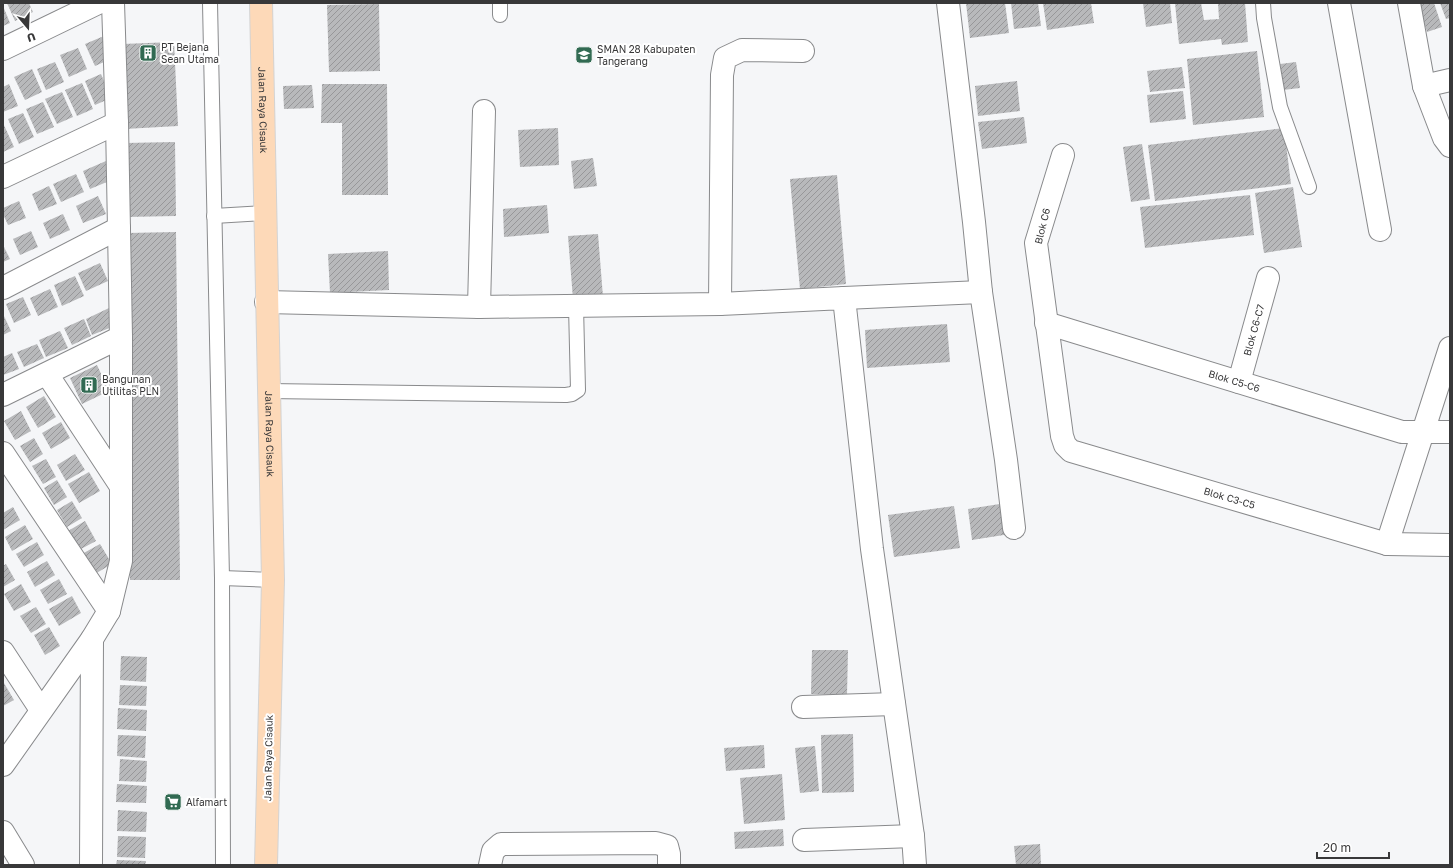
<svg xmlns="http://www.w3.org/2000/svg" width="1453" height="868" font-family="'Golos Text',sans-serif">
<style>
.building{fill:url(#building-hatch)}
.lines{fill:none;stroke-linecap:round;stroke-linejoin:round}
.lane-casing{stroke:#898a8c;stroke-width:16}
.street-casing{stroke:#898a8c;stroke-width:24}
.primary-casing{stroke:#d3d3d3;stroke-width:24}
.lane{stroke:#fff;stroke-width:14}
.street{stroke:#fff;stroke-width:22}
.primary{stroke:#fdd9b8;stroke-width:22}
.labels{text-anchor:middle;stroke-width:4;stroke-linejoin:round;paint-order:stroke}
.poi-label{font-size:10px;fill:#383839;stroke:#fff;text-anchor:start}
.street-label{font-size:10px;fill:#383839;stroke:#fff}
</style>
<defs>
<pattern id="building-hatch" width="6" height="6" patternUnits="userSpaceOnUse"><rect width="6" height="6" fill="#b8b9bb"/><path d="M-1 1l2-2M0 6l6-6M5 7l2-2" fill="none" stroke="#979799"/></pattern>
</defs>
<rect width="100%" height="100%" fill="#f5f6f8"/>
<g class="building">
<path d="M7,3H29L33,12L15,21Z"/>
<path d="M966,3H1005L1009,33L970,38Z"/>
<path d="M1011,3H1038L1041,26L1014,29Z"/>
<path d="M1043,3H1091L1094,23L1047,30Z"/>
<path d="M1143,3H1170L1172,23L1146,27Z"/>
<path d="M1175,3H1201L1204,20L1219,19L1218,3H1245L1248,42L1222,45L1221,39L1179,44Z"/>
<path d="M1418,3H1434L1442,27L1427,32Z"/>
<path d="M1440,3H1450V18L1446,19Z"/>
<path d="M379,4L380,71L329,72L327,5Z"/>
<path d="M3,6L10,23L3,26Z"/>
<path d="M104,36L113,58L95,66L85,44Z"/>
<path d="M174,42L178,126L125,129L122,44Z"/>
<path d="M78,48L87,69L69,77L60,55Z"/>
<path d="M1257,51L1264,117L1193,125L1187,59Z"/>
<path d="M55,62L64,82L46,90L37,69Z"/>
<path d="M1296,62L1300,88L1283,90L1280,64Z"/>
<path d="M1182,67L1185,88L1150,92L1147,71Z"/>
<path d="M32,69L42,92L25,100L14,77Z"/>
<path d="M101,74L111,98L95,105L85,81Z"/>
<path d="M1017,81L1020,111L978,116L975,86Z"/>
<path d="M82,83L93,109L77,116L65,90Z"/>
<path d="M9,84L18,106L3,112V87Z"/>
<path d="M322,84H387L388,195H342V123H321Z"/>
<path d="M312,85L314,108L284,109L283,86Z"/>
<path d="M1183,91L1186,119L1150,123L1147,95Z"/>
<path d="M62,92L73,117L57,124L45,99Z"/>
<path d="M43,102L54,127L37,134L26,109Z"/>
<path d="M23,113L34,137L19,144L8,119Z"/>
<path d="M1024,117L1027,143L982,149L978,122Z"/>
<path d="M3,123L14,147L3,152Z"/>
<path d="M558,128L559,165L520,167L518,130Z"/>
<path d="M1284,128L1291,184L1155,201L1148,145Z"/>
<path d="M175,142L176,216L126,217L125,143Z"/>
<path d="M1142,144L1150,199L1131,202L1123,147Z"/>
<path d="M593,158L597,186L574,189L571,161Z"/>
<path d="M106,161L114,179L90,189L83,171Z"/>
<path d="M76,174L84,192L61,202L53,184Z"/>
<path d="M837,175L846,284L800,289L790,179Z"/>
<path d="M49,186L57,204L39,211L32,194Z"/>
<path d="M1293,187L1302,247L1264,253L1255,193Z"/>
<path d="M1250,195L1254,235L1145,248L1140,207Z"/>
<path d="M98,196L106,214L83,223L76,206Z"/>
<path d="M19,201L26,218L8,225L3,214V208Z"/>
<path d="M547,205L549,233L504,237L503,209Z"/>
<path d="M63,214L70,230L50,239L43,223Z"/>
<path d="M31,231L38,247L20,255L13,239Z"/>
<path d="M176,232L180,580H130L127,233Z"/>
<path d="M598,234L603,297L573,299L568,236Z"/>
<path d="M3,245L10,259L3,262Z"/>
<path d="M388,251L389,290L330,293L328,254Z"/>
<path d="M100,263L108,281L86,291L78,273Z"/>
<path d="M75,276L84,296L62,306L54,285Z"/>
<path d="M50,289L58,307L38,316L30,298Z"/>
<path d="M23,297L31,315L14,323L6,304Z"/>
<path d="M109,308L117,325L92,335L86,319Z"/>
<path d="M3,314L11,331L3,335Z"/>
<path d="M84,319L91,336L72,345L64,328Z"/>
<path d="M947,324L950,362L867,368L865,330Z"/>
<path d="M60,331L68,348L46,357L39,340Z"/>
<path d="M37,344L44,358L24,367L17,352Z"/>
<path d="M12,353L19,369L3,375V357Z"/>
<path d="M97,365L109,391L82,404L70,378Z"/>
<path d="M44,396L56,417L38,428L26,407Z"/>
<path d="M21,411L31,431L15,440L4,421Z"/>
<path d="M61,422L70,438L51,449L42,433Z"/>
<path d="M34,438L43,454L30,462L20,446Z"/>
<path d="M75,454L85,470L66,481L57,465Z"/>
<path d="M46,459L56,477L43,484L32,466Z"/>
<path d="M89,472L100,491L79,503L68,484Z"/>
<path d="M57,480L67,497L54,505L44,488Z"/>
<path d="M72,501L82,518L67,527L57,510Z"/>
<path d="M1006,503L1010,534L972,540L968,509Z"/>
<path d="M954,506L960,548L894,557L888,515Z"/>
<path d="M13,507L20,520L3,530V513Z"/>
<path d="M85,521L96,541L79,550L68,531Z"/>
<path d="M25,525L33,539L12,551L5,537Z"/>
<path d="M37,542L44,555L24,567L16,554Z"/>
<path d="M100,544L112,564L93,575L82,554Z"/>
<path d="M47,561L55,575L35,587L27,572Z"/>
<path d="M6,564L15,580L3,587V566Z"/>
<path d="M59,579L67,594L48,604L40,590Z"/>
<path d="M21,584L31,602L14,611L4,594Z"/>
<path d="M72,596L81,613L59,626L49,609Z"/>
<path d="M36,607L46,624L31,633L20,616Z"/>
<path d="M49,627L60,646L45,655L34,635Z"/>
<path d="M812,650H848L847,695L811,694Z"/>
<path d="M121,656L147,657L146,682L120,680Z"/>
<path d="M4,683L14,700L3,706V684Z"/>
<path d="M120,685L147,686L146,706L119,705Z"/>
<path d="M118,708L147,710L146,731L117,729Z"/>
<path d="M853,734L854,792L822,793L821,735Z"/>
<path d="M118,735L146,736L145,758L117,756Z"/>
<path d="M764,745L765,768L726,771L724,748Z"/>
<path d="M815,746L819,791L800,793L795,748Z"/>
<path d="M120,759L147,761L146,782L119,781Z"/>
<path d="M782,774L785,820L744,824L740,778Z"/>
<path d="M117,784L147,786L146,803L116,802Z"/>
<path d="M118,810L147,812L146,832L117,831Z"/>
<path d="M783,829L784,846L735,849L734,832Z"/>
<path d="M118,836L146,837L145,858L117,857Z"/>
<path d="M1040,844L1041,865H1016L1014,846Z"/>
<path d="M117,860L146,861L145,865H116Z"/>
</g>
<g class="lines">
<defs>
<g id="lane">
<path d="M210,3L222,578L223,865"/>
<path d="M500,3V15"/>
<path d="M1263,3L1264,18L1280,107L1309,187"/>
<path d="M214,216L265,213"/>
<path d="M268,391L566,395L572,394L578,390L576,306"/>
<path d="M222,578L273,580"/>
</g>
<g id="street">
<path d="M948,3L974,222L981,292L1006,460L1014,528"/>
<path d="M1339,3L1380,230"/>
<path d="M1409,3L1424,86L1444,138L1450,146"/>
<path d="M3,49L98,3"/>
<path d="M1424,86L1450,80"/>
<path id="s1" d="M1063,155L1036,243L1062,436L1065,445L1071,451L1387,544L1450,545"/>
<path d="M3,177L117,123"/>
<path d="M3,288L119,228"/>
<path d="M844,298L981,292"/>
<path d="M266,302L479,307L720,304L844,298L872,549L913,836L915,865"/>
<path d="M720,304L722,75L725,58L742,50L803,51"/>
<path d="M479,307L484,111"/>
<path id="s2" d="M1046,323L1402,432H1450"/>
<path d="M47,374L120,485"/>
<path id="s3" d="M1239,382L1268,278"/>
<path d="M3,395L121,337"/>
<path d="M3,453L109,611"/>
<path d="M1387,544L1450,348"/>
<path d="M3,652L41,710"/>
<path d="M803,707L894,704"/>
<path d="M3,765L92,639L109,611L121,561V337L117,123L113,3"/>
<path d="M3,832L23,865"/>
<path d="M804,840L913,836"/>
<path d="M91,865L92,639"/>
<path d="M490,865L493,851L501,844L656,843L667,846L669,854V865"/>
</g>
<g id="primary">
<path id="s4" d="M261,3L273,580L266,865"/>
</g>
</defs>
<use href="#lane" class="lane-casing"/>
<use href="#street" class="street-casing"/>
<use href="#primary" class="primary-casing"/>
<use href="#lane" class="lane"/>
<use href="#street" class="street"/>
<use href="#primary" class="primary"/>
</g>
<defs>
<symbol id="building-square" viewBox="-11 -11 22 22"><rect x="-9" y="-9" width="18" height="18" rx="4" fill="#316a52" stroke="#fff"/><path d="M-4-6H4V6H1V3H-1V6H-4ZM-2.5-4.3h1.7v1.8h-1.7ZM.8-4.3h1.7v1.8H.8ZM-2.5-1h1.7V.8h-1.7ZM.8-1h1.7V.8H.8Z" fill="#fff"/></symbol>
<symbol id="school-square" viewBox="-11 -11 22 22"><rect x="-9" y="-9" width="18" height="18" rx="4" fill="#316a52" stroke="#fff"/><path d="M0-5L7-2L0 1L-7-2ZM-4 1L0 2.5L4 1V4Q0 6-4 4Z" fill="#fff"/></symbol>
<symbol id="supermarket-square" viewBox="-11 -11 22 22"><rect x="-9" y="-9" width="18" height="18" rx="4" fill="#316a52" stroke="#fff"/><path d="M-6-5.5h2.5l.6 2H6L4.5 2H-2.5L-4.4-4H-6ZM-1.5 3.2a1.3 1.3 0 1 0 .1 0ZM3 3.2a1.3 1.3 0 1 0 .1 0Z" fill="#fff"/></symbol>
</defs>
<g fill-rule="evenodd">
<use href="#building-square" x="138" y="43" width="20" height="20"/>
<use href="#school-square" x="574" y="45" width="20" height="20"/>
<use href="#building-square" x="79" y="375" width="20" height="20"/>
<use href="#supermarket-square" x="163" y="792" width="20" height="20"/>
</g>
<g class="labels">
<g class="poi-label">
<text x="161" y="51">PT Bejana<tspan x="161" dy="12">Sean Utama</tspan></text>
<text x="597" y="53">SMAN 28 Kabupaten<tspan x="597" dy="12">Tangerang</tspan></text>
<text x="102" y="383">Bangunan<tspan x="102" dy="12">Utilitas PLN</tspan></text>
<text x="186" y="806">Alfamart</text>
</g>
<g class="street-label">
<text dy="4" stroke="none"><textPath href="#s4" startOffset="107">Jalan Raya Cisauk</textPath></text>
<text transform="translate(1042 226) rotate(-76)" y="4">Blok C6</text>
<text dy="4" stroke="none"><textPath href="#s3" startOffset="54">Blok C6-C7</textPath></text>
<text dy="4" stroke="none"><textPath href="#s2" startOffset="197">Blok C5-C6</textPath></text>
<text dy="4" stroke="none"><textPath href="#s4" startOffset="431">Jalan Raya Cisauk</textPath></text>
<text dy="4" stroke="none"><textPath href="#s1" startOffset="470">Blok C3-C5</textPath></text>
<text transform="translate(268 758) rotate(-89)" y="4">Jalan Raya Cisauk</text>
</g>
</g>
<rect width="1453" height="868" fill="none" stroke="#383839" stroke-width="8"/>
<g transform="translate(28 28) rotate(161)" stroke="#ffffff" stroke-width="3" paint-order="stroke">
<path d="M0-3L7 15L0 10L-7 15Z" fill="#383839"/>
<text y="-6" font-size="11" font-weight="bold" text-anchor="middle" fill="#383839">U</text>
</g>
<path d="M1317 852v6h72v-6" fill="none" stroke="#383839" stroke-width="2"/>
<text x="1323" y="852" font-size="12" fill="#383839" stroke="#ffffff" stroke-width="3" paint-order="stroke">20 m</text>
</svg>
